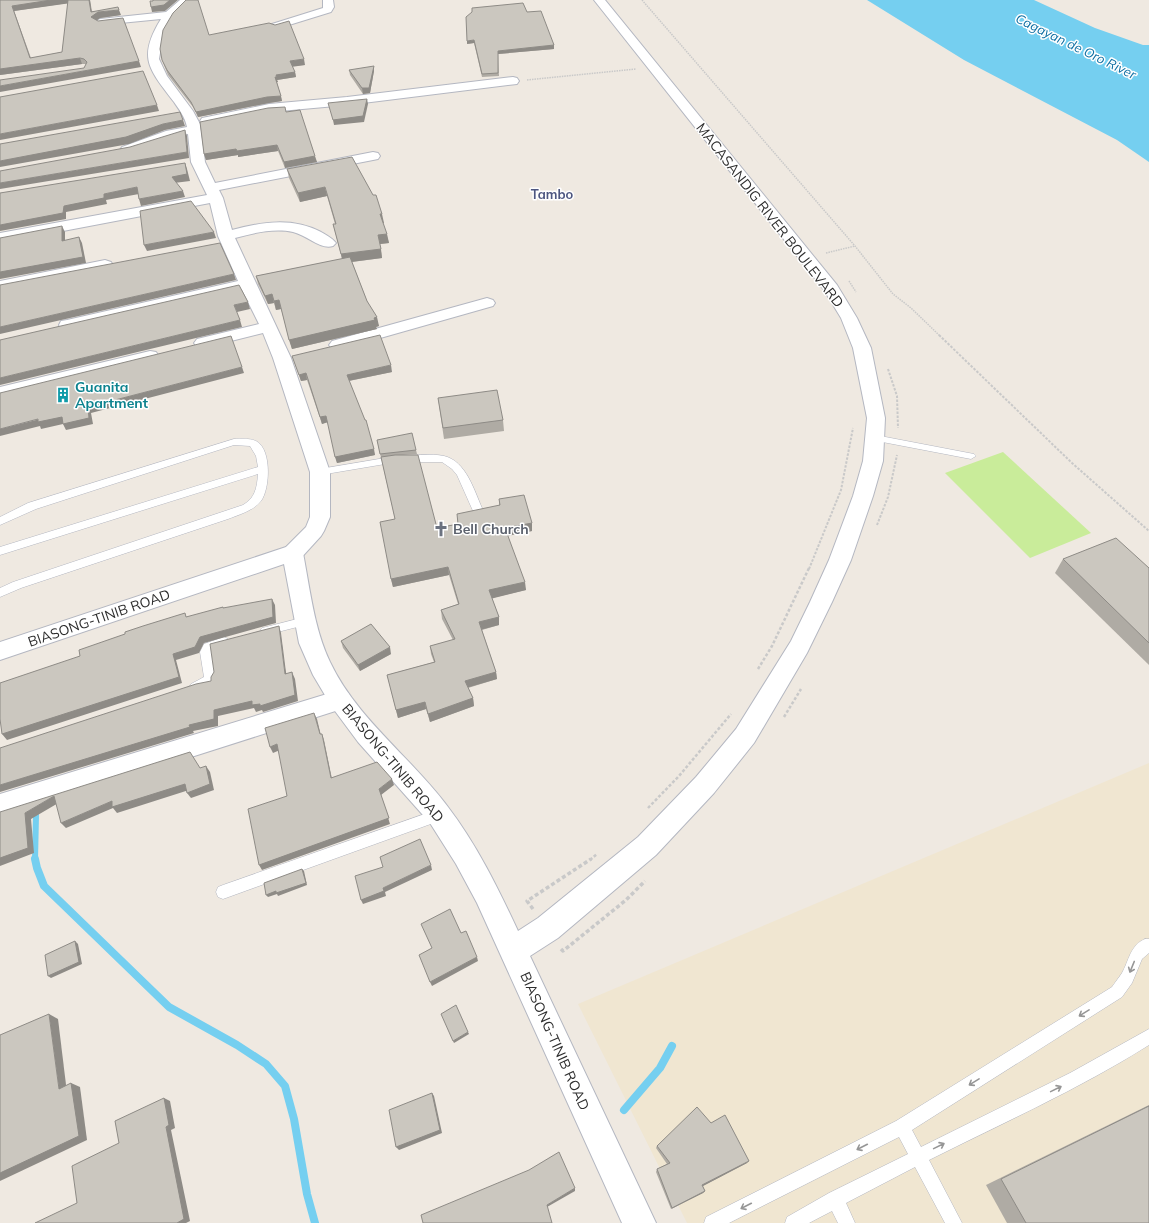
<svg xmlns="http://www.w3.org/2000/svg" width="1149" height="1223" font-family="Mulish,sans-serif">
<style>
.education{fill:#f0e6d1}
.pitch{fill:#c9ec9a}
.water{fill:#75cff0}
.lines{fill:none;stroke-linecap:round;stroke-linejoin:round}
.stream-far1{stroke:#75cff0;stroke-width:6}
.stream{stroke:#75cff0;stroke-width:8}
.service-casing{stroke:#b4b7c1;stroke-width:1}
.minor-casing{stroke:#b4b7c1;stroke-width:2}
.tertiary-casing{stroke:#b4b7c1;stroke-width:2}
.path-far3{stroke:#c9c9c9;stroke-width:1.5;stroke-dasharray:1.5 1;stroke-linecap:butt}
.path-far2{stroke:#c9c9c9;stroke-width:2;stroke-dasharray:2.5 1.5;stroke-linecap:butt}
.path-far1{stroke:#c9c9c9;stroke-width:2.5;stroke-dasharray:3 2;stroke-linecap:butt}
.path{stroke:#c9c9c9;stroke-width:3.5;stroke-dasharray:4 2.5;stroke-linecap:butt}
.service{fill:#fff;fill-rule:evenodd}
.minor{fill:#fff;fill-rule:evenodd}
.tertiary{fill:#fff;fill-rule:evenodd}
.wall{fill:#afaba4;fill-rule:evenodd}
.shaded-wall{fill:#8e8b86}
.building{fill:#cbc7bf;stroke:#8e8b86}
.oneway{stroke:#969696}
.labels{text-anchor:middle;stroke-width:3;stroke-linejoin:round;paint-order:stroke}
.far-water-label{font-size:13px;font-style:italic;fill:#0d6fa3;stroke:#fff}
.far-neighbourhood-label{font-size:13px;font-weight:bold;fill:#4d5680;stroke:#fff}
.street-label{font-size:14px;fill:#2e2e2e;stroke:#fff}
.culture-label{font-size:14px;font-weight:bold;fill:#0d838f;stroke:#fff;text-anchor:start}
.worship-label{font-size:14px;font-weight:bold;fill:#5b616d;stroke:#fff;text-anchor:start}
</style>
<rect width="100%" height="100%" fill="#efe9e1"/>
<path class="education" d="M1149,763V1223H687L578,1004Z"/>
<path class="pitch" d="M1003,452L1091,533L1030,558L945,473Z"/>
<path class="water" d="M867,0H1034L1095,28L1143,45H1149V162L1117,140L964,60Z"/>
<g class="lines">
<path class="stream-far1" d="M35,860L36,815"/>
<g class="stream">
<path d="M35,859L37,868L44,886L169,1007L237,1045L266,1064L285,1086L294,1119L307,1194L315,1223"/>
<path d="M624,1110L660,1068L672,1046"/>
</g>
<defs>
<g id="service">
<path d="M875,435L974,454L976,456L971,459L872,440L870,438L872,436Z"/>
<path d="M234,439C241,439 249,438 256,441C272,449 270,489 261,501C253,511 238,515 228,519L21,588L0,597V588L13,582L243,505C255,498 257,488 258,474L0,555V547L258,467L256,456L250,446L234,445L36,509L0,525V517L28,503Z"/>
<path d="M397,456C411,456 431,453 444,456C466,461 474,490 482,508L481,511H473L457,475L452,469L442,462H397L320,475L315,472L320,469Z"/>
<path d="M305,617L309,618L311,621L309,624L266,635L262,634L260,631L262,628L266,627Z"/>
<path d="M224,637L228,639L230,642L228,645L212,650V652L216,679C212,687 203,689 195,692L191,690L189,687L191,684L204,677L200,652L204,644Z"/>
<path d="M439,809L444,811L445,815L444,819L439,821L223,899L218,897L216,892L218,887L223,885Z"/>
<path d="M1145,939H1149V953L1142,959L1132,983L1122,997L912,1130L921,1147L1070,1073L1149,1029V1045C1079,1089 1003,1123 929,1160L962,1223H945L915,1167L846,1203L855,1223H838L832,1211L809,1223H785L787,1217L829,1193L908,1154L899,1137L729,1223H704L706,1217L896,1121L1112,987C1115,982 1119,978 1122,973C1129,961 1130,945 1145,939Z"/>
</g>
<g id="minor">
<path d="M180,0H191L173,17L163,35L159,59L167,76L193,111L200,124L205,162L215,183L373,152L378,153L380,156L378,159L373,160L219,190L223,198L232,230C262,222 292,217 321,232C326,235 332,238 336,243L333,246C320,250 307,235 293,232C274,228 253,233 235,238L291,358L330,472V517L324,531L321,536L300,559L293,561L286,559L283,553L286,547L306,527L310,517V472L273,358L263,333L203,348L197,347L194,343L197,339L259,324L242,290L67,330L61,329L59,325L61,321L67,320L238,281L218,236L210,203L0,243V233L207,195L191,162L188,134L175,137L127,154L122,153L120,150L122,147L166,131L187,127C185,117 179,109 174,102C149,69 137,58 161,19L100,25L94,22L100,19L166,12Z"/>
<path d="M323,0H333L334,7L331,12L276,29L272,28L270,26L272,24L323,8Z"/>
<path d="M513,77L517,78L519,81L517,84L347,105L269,112L207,125L202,124L200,121L202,118L207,117L269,104L347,97Z"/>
<path d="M105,260L111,262L113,265L111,268L0,291V281Z"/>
<path d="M487,298L493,300L495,303L493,306L338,350L332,349L329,345L332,341Z"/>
<path d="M150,351L156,352L159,356L156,360L0,399V387Z"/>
<path d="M340,690L348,693L352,700L348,707L0,818V794Z"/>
</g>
<path id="tertiary" d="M594,0H605L837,285L857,318L871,348L885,418L883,461L873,496L851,560L832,602L807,653L754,743L714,793L656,855L558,938L530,956L656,1223H622L477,903L456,864L430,823L358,742L332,707L313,675L299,643L284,564L0,660V642L286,547L293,545L300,547L303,553C310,589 314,628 330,662C357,719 411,757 448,807C477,845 498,888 518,931L538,918L638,837L696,777L736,729L791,641L810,602L829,560L853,496L863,461L867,418L853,348L841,318L824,290Z"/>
</defs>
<use href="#service" class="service-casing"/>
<use href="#minor" class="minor-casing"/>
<use href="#tertiary" class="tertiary-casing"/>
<g class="path-far3">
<path d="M642,0L855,246L893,294L911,308L940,336"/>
<path d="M527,80L636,69"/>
<path d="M826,253L855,246"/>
<path d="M849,281L856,292"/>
</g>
<g class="path-far2">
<path d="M939,335L1072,463L1149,531"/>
<path d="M888,369L897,396L898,428"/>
<path d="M877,525L888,497L897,455"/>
<path d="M809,569L841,490L853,428"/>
</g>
<g class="path-far1">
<path d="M758,669L772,646L809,568"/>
<path d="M784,717L801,689"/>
<path d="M648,808L679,776L731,714"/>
<path d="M590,860L597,854"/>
</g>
<g class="path">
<path d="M533,909L527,901L591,859"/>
<path d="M561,949L563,951L626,900L645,881"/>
</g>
<use href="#service" class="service"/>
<use href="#minor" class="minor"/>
<use href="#tertiary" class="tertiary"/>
</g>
<g class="wall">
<path d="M0,0H90L92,11L121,15L100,18L96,20L141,67L84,68L86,64H82L0,75ZM68,3L62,52L31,58L14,11Z"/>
<path d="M527,12L554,45V49L498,54L499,76L482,77L474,43L467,44Z"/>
<path d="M209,35L305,65L292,66L295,72L296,77L277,80L278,82H277L282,101L269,103L198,117L193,107L168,75L162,60Z"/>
<path d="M349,70L374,71L370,93L363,94L350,75Z"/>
<path d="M286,112L317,162L285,168L278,151L238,157V155L206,160L204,154Z"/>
<path d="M287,169L384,223H383L389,243L380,244L382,258L352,262L367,301L379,326L376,327L377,329L292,349L281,309L276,310L274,303L268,304L258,284L256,276L342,259L333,224H335L327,196L300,202L289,178Z"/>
<path d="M292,356L392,372L349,381L375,455L337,463L328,422L322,424L307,380L301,381Z"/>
<path d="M438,398L503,420L504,431L444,439Z"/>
<path d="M377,440L416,450L417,454L403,455L437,528L458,524L499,505V499L532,523V531L508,536L526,590L492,598L499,617V625L482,630L496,672L497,679L468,688L473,698L474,706L430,722L426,709L398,718L387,675L434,662L431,654L430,646L453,640L442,619L441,610L458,604L449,575L393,587L391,579L395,519Z"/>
<path d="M1063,559L1149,568V665L1055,573Z"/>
<path d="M341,641L391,654L360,671L343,648Z"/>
<path d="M1149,1105V1223H1007L986,1185Z"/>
<path d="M711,1123L747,1163L703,1186L705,1191L703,1193L671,1209L656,1172L657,1169L667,1164L656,1148L657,1146Z"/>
</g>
<g class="shaded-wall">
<path d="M51,0H70L71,3L14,11L33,64L12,6Z"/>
<path d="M89,0H90L92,16L98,12L119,10L121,15L100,18L93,23L91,17V12Z"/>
<path d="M170,0H178L165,11L152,12L151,7Z"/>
<path d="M474,40V43L467,44V41Z"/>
<path d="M554,45V49L498,54L499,76L498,51Z"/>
<path d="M80,58L82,64L0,75V69Z"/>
<path d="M304,59L305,65L291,67L290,61Z"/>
<path d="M139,61L141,67L0,92V86Z"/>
<path d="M374,66V71L370,93L363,94L362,88Z"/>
<path d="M295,72L296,77L277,80L278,82H276L275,77L276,75Z"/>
<path d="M281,96L282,101L269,103L198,117L196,112L267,97Z"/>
<path d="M367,99L368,104L364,122L334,125L333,120Z"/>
<path d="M157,105L159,111L0,140V134Z"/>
<path d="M183,120L185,126L165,130L129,144L0,167V161L163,124Z"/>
<path d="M185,130L187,136L189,158L0,189V183L187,152Z"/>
<path d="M277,145L278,151L238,157V155L206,160L204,154L236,149Z"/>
<path d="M315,156L317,162L285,168L284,162Z"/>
<path d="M185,163L187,169L190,181L174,183L172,177Z"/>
<path d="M137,187L139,194L106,200L107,204L66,212V219L0,231V225L104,194Z"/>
<path d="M325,187L327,196L300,202L298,193Z"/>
<path d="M183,191L185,197L141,206L139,199Z"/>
<path d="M380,214H382L384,223H382Z"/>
<path d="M62,226L65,232V247L62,241Z"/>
<path d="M214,232L216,238L147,251L144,245Z"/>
<path d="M387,234L389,243L380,244L378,235Z"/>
<path d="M79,237L82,243L86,263L0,279V272Z"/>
<path d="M381,249L382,258L343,263L341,254Z"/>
<path d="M234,274L236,280L0,334V327Z"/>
<path d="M272,294L274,303L268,304L265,296Z"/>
<path d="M279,300L281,309L276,310L274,301Z"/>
<path d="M248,302L250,309L237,312L234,305Z"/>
<path d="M377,317L379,326L376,327L377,329L292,349L289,340Z"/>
<path d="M240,320L242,327L0,385V378Z"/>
<path d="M391,365L392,372L348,381L347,375Z"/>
<path d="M242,367L244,373L91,413L93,424L66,430L63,424L41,429L40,426L0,436V429L88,407Z"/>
<path d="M306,373L307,380L301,381L299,375Z"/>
<path d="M326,416L328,422L322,424L320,417Z"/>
<path d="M374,449L375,455L337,463L335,457Z"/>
<path d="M532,523V531L506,536L505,528Z"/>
<path d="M448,567L449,575L393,587L391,579Z"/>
<path d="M525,582L526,590L490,599L489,590Z"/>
<path d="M272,599L275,605L276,623L204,643L199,653L176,660L182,683L7,740L2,734L173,654L200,637Z"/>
<path d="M499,617V625L480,630L479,622Z"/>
<path d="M279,626L281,633L287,680L285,674Z"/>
<path d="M390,647L391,654L360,671L358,665Z"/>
<path d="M292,672L295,679L298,701L263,712L262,710L256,712L254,708L218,716V726L193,731L194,733L0,792V785L189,725L214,710Z"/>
<path d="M496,672L497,679L466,688L465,681Z"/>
<path d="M473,698L474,706L430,722L428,714Z"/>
<path d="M425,702L426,709L398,718L396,710Z"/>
<path d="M314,713L317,719L322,740L320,734Z"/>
<path d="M322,734L324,740L333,784L331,778Z"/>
<path d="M277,744L280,750L273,753L270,747Z"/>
<path d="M206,766L210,772L214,790L191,798L187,793Z"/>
<path d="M392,779L394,785L381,795L390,824L262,870L259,865L379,789Z"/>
<path d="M185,784L189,790L117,813L113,808L66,828L61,823L112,801Z"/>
<path d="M54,796L60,802L31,819L34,853L0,866V858L25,813Z"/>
<path d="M431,865L432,870L385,892L386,896L363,904L361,900L383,888Z"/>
<path d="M302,869L304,871L307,885L278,896L277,894L268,897L266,895Z"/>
<path d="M75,941L78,944L82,964L51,978L48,976Z"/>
<path d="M477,957L478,961L432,986L430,982Z"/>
<path d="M49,1014L58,1019L67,1093L59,1089Z"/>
<path d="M468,1032L469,1034L454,1043L453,1041Z"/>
<path d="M71,1083L80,1087L87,1140L0,1181V1173Z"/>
<path d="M432,1093L434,1096L442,1133L399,1150L396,1147Z"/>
<path d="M164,1098L170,1101L175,1128L171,1130L190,1221L186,1223H177L166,1127Z"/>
<path d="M749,1161L747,1163L701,1187L702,1185Z"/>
<path d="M575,1188V1191L547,1207V1205Z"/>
<path d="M705,1191L703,1193L671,1209L672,1208Z"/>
</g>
<g class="building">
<path d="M0,0H51L12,6L30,58L62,52L68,0H89L91,12L118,7L119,10L98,12L91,17L98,21L123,18L139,61L0,86V80L84,68L87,62L84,59L80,58L0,69Z"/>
<path d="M153,0H170L164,5L151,7L150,1H153Z"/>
<path d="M186,0H198L209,35L269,23L275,25L289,21L304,59L290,61L295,72L276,75L277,77H275L281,96L267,97L196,112L191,102L167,70L162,60L160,49L163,30L173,13Z"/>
<path d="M523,3L527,12L541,11L554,45L498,51V73L482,74L474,40L467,41L466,17L472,12V8Z"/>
<path d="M374,66L369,88H362L349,70Z"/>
<path d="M143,71L157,105L0,134V97Z"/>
<path d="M367,99L363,116L333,120L328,103Z"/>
<path d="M285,107L286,112L300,110L315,156L284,162L277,145L237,151L236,149L204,154L200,122L268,108Z"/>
<path d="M180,112L183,120L163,124L126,137L0,161V144Z"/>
<path d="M185,130L187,152L0,183V171L130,147Z"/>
<path d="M352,157L373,195H376L382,214H380L387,234L378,235L381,249L341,254L333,224H336L325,187L298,193L287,169Z"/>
<path d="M185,163L187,174L172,177L183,191L139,199L137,187L104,194V198L64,206L63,213L0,225V193Z"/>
<path d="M191,201L214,232L144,245L140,211Z"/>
<path d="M62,226V241L79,237L83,257L0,272V238Z"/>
<path d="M220,243L234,274L0,327V285Z"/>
<path d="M350,257L367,301L377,317L374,318L375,320L289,340L279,300L274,301L272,294L265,296L256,276Z"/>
<path d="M239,285L248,302L234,305L240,320L0,378V340Z"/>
<path d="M380,335L391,365L347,375L365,420H366L374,449L335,457L326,416L320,417L306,373L299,375L292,356Z"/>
<path d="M231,336L242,367L88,407L89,418L63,424L62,417L38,422V419L0,429V393Z"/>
<path d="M497,390L503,420L443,428L438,398Z"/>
<path d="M412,433L416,450L380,454L377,440Z"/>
<path d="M395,455H418L437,528L458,524L457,514L500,505L499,499L524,495L532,523L505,528L525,582L489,590L499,617L479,622L496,672L465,681L473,698L428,714L425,702L396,710L387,675L435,662L430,646L455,639L441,610L459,604L448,567L391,579L380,522L395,519L381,457Z"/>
<path d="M1116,538L1149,568V643L1063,559Z"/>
<path d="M272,599L273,617L200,637L195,647L173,654L179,677L2,734L0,719V683L80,656L79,650L125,634V632L143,626L185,613L186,617L223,607V608Z"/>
<path d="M371,624L390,647L358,665L341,641Z"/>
<path d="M279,626L285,674L292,672L295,695L260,706V704L252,705V701L214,710V719L189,725L190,727L0,785V748L196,684L211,681V677L214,672L210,644Z"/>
<path d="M314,713L320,734H322L331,778L377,762L392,779L379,789L389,818L259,865L248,809L287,796L277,744L270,747L265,728Z"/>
<path d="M190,752L200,768L206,766L210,784L187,793L185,784L112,807V801L61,823L54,796L25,813L28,848L0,858V812Z"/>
<path d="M420,839L431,865L383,888L384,891L361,900L355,876L383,867L380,857Z"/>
<path d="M302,869L306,883L276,893V891L266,895L264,883Z"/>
<path d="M450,909L461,933L466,931L477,957L430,982L419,955L432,948L421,924Z"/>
<path d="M75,941L79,962L48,976L45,955Z"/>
<path d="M456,1005L468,1032L453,1041L441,1014Z"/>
<path d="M49,1014L59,1089L71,1083L79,1136L0,1173V1035Z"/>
<path d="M432,1093L440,1130L396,1147L389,1110Z"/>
<path d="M164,1098L169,1125L166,1127L184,1219L177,1223H35L77,1203L72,1166L119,1143L115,1121Z"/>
<path d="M1149,1106V1223H1026L1001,1179Z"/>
<path d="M697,1107L711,1123L725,1115L749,1161L702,1185L705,1191L672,1208L657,1169L670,1163L657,1146Z"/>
<path d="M559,1152L575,1188L547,1205L552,1223H423L421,1215L529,1170Z"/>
</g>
<defs><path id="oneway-shaft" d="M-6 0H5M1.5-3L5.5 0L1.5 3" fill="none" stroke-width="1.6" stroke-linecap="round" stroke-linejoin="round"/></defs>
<g class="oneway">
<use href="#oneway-shaft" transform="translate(1132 967) rotate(112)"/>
<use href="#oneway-shaft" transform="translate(1084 1013) rotate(148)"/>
<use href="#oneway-shaft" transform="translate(974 1082) rotate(148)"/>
<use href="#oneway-shaft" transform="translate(1056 1089) rotate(-26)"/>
<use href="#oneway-shaft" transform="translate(939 1146) rotate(-26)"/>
<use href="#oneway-shaft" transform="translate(862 1147) rotate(153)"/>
<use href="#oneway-shaft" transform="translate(746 1206) rotate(153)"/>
</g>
<defs>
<symbol id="building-bare" viewBox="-9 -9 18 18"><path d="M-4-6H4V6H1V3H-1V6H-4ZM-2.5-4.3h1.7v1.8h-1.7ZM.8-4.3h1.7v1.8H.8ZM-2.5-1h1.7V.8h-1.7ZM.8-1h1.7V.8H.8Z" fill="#0f9aa8" stroke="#fff" stroke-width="2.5" paint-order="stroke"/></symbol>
<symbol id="church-bare" viewBox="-9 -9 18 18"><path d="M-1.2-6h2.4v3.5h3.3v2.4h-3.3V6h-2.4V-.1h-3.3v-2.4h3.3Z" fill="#6b7280" stroke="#fff" stroke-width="2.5" paint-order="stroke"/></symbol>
</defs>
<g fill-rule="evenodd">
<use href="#building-bare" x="52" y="384" width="22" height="22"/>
<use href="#church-bare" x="430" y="518" width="22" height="22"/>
</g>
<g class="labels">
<g class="far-water-label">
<text transform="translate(1076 46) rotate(26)" y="5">Cagayan de Oro River</text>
</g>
<g class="far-neighbourhood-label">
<text x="552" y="199">Tambo</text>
</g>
<g class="street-label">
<text transform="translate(770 215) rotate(52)" y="5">MACASANDIG RIVER BOULEVARD</text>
<text transform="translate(99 618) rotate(-19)" y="5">BIASONG-TINIB ROAD</text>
<text transform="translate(393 763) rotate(50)" y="5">BIASONG-TINIB ROAD</text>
<text transform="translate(555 1041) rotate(66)" y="5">BIASONG-TINIB ROAD</text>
</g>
<g class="culture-label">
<text x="75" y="392">Guanita<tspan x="75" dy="16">Apartment</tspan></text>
</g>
<g class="worship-label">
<text x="453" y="534">Bell Church</text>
</g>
</g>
</svg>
